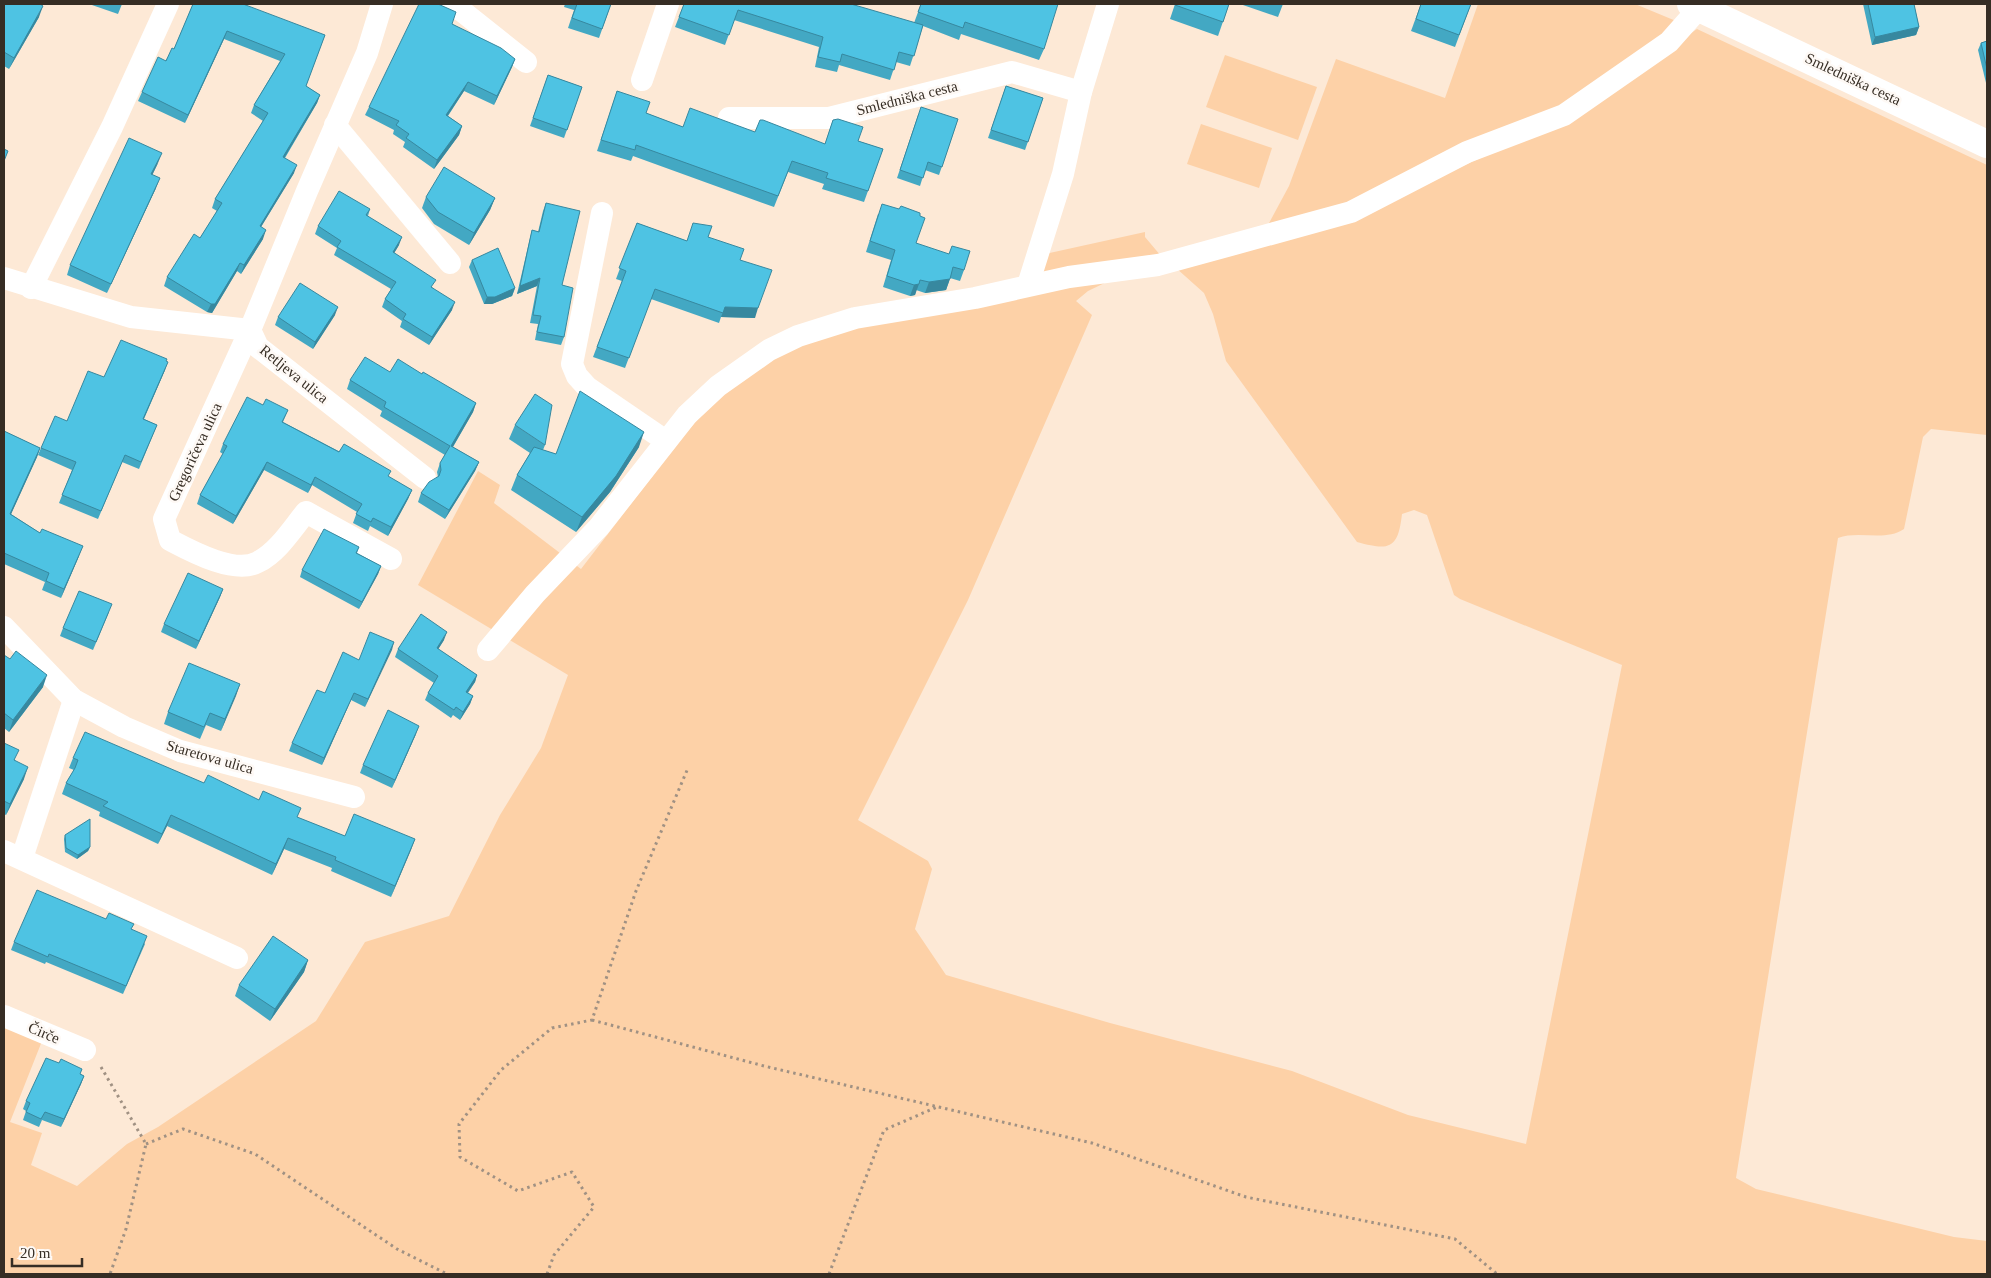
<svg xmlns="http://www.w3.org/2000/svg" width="1991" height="1278" font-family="Georgia,serif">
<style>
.green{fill:#fdd1a7}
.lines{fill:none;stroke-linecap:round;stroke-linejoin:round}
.path{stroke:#a09183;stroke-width:3;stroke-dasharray:2.5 4;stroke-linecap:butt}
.street{stroke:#fff;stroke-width:22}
.secondary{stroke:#fff;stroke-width:28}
.wall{fill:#43a8c3}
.shaded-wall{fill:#37889f}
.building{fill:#4ec3e3;stroke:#37889f}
.labels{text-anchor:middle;stroke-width:5;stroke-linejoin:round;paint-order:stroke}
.street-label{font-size:15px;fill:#362d24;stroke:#fef9f5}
</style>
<rect width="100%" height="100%" fill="#fde9d6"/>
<g class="green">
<path d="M1478,4H1635L1676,21L1668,35L1562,110L1361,201L1268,225L1289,186L1336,59L1445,98Z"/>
<path d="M1697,29L1987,165V435L1931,429L1923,437L1904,529C1885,542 1859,530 1838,538L1736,1178L1756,1189L1954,1237L1987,1241V1274H4V1025L42,1041L10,1122L42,1133L31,1165L77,1186L127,1144L158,1127L316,1021L365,942L449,916L500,815L541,748L568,675L418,585L478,471L500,485L494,503L581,569L681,439L717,397L805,339L1023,289L1045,254L1145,232V237L1161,256L1088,291L1076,301L1092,315L968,600L858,820L928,861L932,869L915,929L946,975L1110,1023L1292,1071L1408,1115L1526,1144L1622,665L1460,599L1454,595L1427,515L1414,510L1402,514C1398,549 1390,551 1357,542L1226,361L1213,314L1204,293L1176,268L1373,206L1566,120Z"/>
<path d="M1225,55L1317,87L1298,140L1206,107Z"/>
<path d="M1201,124L1272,148L1259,188L1187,164Z"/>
</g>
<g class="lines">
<g class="path">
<path d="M592,1020L764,1066L1092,1143L1246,1197L1455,1239L1497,1274"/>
<path d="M101,1067L146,1144L126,1229L110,1274"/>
<path d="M146,1144L183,1129L255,1154L397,1249L447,1274"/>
<path d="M547,1274L554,1255L594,1207L572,1172L518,1191L460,1157L459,1124L501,1070L552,1028L592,1020L636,891L688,768"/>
<path d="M829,1274L884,1130L937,1107"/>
</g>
<g class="street">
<path d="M382,4L367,53L307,191L250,330L164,519L170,540C191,551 235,575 258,562C278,552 292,529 306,512L391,559"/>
<path d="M453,4L526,62"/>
<path d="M642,80L668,4"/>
<path d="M729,118H829L1012,72L1081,92"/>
<path d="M335,125L450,263"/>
<path d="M602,213L572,364L577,376L587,387L666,441"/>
<path d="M4,278L131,317L250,330L258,347L425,478"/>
<path d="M1028,285L1063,174L1081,92L1108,4"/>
<path d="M31,288L112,127L168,4"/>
<path d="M4,627L74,700L124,727L180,751L354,797"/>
<path d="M488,650L535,594L599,527L687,415L718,386L769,350L798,336L855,318L975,298L1069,277L1158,265L1351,212L1467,152L1564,115L1669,42L1700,7"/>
<path d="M4,851L237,958"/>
<path d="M22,858L74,700"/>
<path d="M4,1016L85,1050"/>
</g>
<path class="secondary" d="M1691,4L1987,144"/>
</g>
<g class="wall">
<path d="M4,4L39,17L9,69L4,66Z"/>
<path d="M89,4H122L118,14Z"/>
<path d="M193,4L325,35L306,86L320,95L317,103L285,158L294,173L261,227L263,239L241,274L237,271L212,313L207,312L164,286L167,277L200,238L217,211L212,208L215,199L263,121L251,113L254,105L280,61L224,39L185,123L138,101L142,92L174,49Z"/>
<path d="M565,4H611L599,38L568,28L574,10L564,7Z"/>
<path d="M684,4L914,23L921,4L1044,49L1039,60L961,34L959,40L923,26L910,66L896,62L890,80L839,65L837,72L815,67L819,47L734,20L725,45L675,27Z"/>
<path d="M1175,4H1229L1218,36L1170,19Z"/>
<path d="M1240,4H1283L1278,17Z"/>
<path d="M1421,4H1471L1455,47L1411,31Z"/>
<path d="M1863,4H1914L1919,27L1916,35L1872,45Z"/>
<path d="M452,24L515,59L512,67L494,105L464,91L448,116L462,126L459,135L434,169L403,147L405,142L393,134L394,130L365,115L369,107Z"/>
<path d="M1987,41V87L1978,50L1981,43Z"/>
<path d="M548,75L582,87L564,138L530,126Z"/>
<path d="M1006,86L1043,98L1025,150L988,138Z"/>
<path d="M617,91L646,113L683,127L755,132L825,144L833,120L858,141L883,149L864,202L822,189L824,184L788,172L774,207L633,156L631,161L597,151Z"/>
<path d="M918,115L958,119L939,175L925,170L920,186L897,178Z"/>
<path d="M158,163L152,175L156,188L107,293L67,275L70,265Z"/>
<path d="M426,197L495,198L490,210L469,245L434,224L422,208Z"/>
<path d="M546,203L562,285L564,337L561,345L535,340L538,324L530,323L537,286L517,294L530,238L532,230L538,232L543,211Z"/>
<path d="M370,209L368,216L399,245L394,253L433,288L452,310L429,345L400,327L402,321L382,307L385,299L391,289L334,255L337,248L315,234L318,226Z"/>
<path d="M878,214L916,243L964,270L960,281L950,278L946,290L925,293L916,290L915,295L910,296L883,287L891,260L866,252Z"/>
<path d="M637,223L687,241L708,237L740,260L755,318L721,317L719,323L651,299L625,368L593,357L622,281L616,279Z"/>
<path d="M472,260L515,288L512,296L492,304H484L469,267Z"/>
<path d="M335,315L313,349L275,325L278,317Z"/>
<path d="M166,361L165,370L144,419L157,425L139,469L122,462L98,519L59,503L72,470L38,455L41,448L67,421L104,377Z"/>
<path d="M390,372L422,374L476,403L473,412L453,447L479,462L475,471L445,519L418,502L421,493L438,477L437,472L440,463L445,455L380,416L382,411L347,389L350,380Z"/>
<path d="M263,405L288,410L283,422L388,477L412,490L408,499L388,536L370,526L368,531L353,523L357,512L312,485L308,493L264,470L233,524L197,504L200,495L223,454L220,452L223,444Z"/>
<path d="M515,425L545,445L543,450L556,454L639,447L610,492L576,532L511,490L517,475L530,453L509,439Z"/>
<path d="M4,431L40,448L37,457L11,514L40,533L79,556L61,598L42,590L45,582L4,564Z"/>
<path d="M359,547L357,553L381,566L378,574L359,609L300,577L302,570Z"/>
<path d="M223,589L220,597L196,649L161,632L164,624Z"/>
<path d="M109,612L93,650L60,636L63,628Z"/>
<path d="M444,640L438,649L477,675L475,682L468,693L473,696L470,704L460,720L453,715L451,718L425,700L428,693L434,683L395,657L398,649Z"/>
<path d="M394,642L365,707L351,700L322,765L289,751L292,743L325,693L359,660Z"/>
<path d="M4,655L43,687L9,732L4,728Z"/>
<path d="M240,684L221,731L206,725L200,739L164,724L168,712Z"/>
<path d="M416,734L392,788L360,773L363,765Z"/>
<path d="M4,743L15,760L24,779L6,815L4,814Z"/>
<path d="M73,758L204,783L259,800L298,818L345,836L415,839L391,897L331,871L332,868L284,849L272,875L167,826L158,844L99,816L100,812L62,794L66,783L74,770L69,768Z"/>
<path d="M65,835L90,847L88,851L77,859L65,852L64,839Z"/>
<path d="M132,929L145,944L123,994L46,962L45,964L11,950L14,942Z"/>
<path d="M308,960L304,972L270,1021L235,996L239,985Z"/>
<path d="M81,1074L84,1076L81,1084L61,1127L42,1120L39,1127L23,1120L26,1111L23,1109L26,1101Z"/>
</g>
<g class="shaded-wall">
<path d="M43,6L39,17L9,69L14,58Z"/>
<path d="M1919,27L1916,35L1872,45L1875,37Z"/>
<path d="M227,31L224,39L185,123L188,115Z"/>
<path d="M515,59L512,67L494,105L497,96Z"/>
<path d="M468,82L464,91L442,124L446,115Z"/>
<path d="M320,95L317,103L280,165L283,157Z"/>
<path d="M462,126L459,135L434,169L437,160Z"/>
<path d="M162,153L158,163L148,184L151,174Z"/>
<path d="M297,165L294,173L256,235L260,226Z"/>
<path d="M160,178L156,188L107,293L111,284Z"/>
<path d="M495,198L490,210L469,245L474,233Z"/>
<path d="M266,230L263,239L241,274L244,265Z"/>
<path d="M402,237L399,245L390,260L393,252Z"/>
<path d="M240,263L237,271L212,313L207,312L211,304Z"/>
<path d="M540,278L537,286L517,294L520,286Z"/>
<path d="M950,279L946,290L925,293L929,282Z"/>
<path d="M919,284L915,295L910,296L914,285Z"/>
<path d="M515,288L512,296L492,304H484L487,297Z"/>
<path d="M455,302L452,310L429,345L432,337Z"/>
<path d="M338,307L335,315L313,349L315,342Z"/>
<path d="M725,307L758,308L755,318L721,317Z"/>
<path d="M168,362L165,370L140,427L143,419Z"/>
<path d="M476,403L473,412L448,455L451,446Z"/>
<path d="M644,432L639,447L610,492L576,532L582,517Z"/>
<path d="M40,448L37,457L7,523L10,514Z"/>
<path d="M267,462L264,470L233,524L236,516Z"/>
<path d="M479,462L475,471L445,519L449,510Z"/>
<path d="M315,477L312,485L308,493L311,485Z"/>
<path d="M412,490L408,499L388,536L391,527Z"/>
<path d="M83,546L79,556L61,598L64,589Z"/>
<path d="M381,566L378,574L359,609L362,602Z"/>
<path d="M223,589L220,597L196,649L199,641Z"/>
<path d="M447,632L444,640L434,656L437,648Z"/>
<path d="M394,642L392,650L365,707L368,699Z"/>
<path d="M47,675L43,687L9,732L13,720Z"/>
<path d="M477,675L475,682L463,699L466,692Z"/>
<path d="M240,684L236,696L221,731L225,719Z"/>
<path d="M354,693L351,700L322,765L324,758Z"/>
<path d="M473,696L470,704L460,720L463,712Z"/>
<path d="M419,726L416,734L392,788L395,780Z"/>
<path d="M28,767L24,779L6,815L10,804Z"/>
<path d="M171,815L167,826L158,844L162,834Z"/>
<path d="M288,838L284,849L272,875L276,864Z"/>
<path d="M415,839L411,850L391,897L395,886Z"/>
<path d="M90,847L88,851L77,859L78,855Z"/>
<path d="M308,960L304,972L270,1021L275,1009Z"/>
<path d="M84,1076L81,1084L61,1127L64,1119Z"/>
</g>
<g class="building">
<path d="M4,4H40L43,6L14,58L4,52Z"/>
<path d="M193,4H243L325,35L306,86L320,95L283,157L297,165L260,226L266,230L244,265L240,263L215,304H211L167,277L194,234L200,238L222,203L215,199L268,113L254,105L285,54L227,31L188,115L142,92L158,57L166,61L172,48L174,49Z"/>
<path d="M419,4H438L456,12L452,24L501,48L515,59L497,96L468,82L446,115L462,126L437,160L406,138L409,134L396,125L399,121L369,107Z"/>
<path d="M577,4H611L602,29L572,18Z"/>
<path d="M684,4H851L923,25L914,56L899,52L894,70L842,54L840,62L818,57L823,37L738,10L729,35L679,17Z"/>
<path d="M921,4H1058L1044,49L965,22L963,28L918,12Z"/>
<path d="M1175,4H1229L1223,22L1175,5Z"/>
<path d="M1421,4H1471L1459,35L1416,19Z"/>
<path d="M1868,4H1914L1919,27L1875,37Z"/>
<path d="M1987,41V69L1981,43Z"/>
<path d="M548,75L582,87L567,130L533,118Z"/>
<path d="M1006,86L1043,98L1028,142L991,130Z"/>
<path d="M617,91L650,102L646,113L683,127L690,108L755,132L760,120H763L825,144L833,120L838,119L863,127L858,141L883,149L868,191L826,178L828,173L792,161L778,196L636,145L635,150L601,140Z"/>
<path d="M921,107L958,119L942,167L928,162L923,178L900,170Z"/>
<path d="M129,138L162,153L151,174L160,178L111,284L70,265Z"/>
<path d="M4,149L8,151L4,161Z"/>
<path d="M444,167L495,198L474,233L438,212L426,197Z"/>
<path d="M339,191L370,209L366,215L402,237L393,252L436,280L431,287L455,302L432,337L403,319L406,314L385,299L396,282L337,247L341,241L318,226Z"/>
<path d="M546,203L580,211L562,285L573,288L564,337L537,332L541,316L533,315L540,278L520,286L532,230L539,232Z"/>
<path d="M882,204L899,209L901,206L920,213V216L925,218L916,243L949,254L952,246L970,251L964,270L953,267L950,279L929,282L920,280L919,284L914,285L887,276L895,250L870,241Z"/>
<path d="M637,223L687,241L693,223L712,226L708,237L744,249L740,260L772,270L758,308L725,307L723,313L655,289L629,358L597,347L626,271L619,268Z"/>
<path d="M498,248L515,288L495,297H487L472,260Z"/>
<path d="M300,283L338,307L315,342L278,317Z"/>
<path d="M121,340L167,359L166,361L168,362L143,419L157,425L141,462L125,455L101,511L62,495L76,462L41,448L55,416L67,421L88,371L104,377Z"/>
<path d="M365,357L390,372L398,359L422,374L423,372L476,403L451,446L479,462L449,510L421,493L429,482L439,476L441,470L440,463L450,446L384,407L386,402L350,380Z"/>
<path d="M580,391L644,432L616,476L582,517L517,475L534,447L556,454Z"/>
<path d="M535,394L552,405L545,445L515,425Z"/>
<path d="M247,397L263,405L266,399L288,410L282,422L339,452L344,444L391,471L388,476L412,490L391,527L373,518L371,522L356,514L362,504L315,477L311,485L267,462L236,516L200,495L227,446L223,444Z"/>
<path d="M4,431L40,448L10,514L40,533L42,529L83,546L64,589L46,581L49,573L4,553Z"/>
<path d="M324,529L359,547L356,553L381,566L362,602L302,570Z"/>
<path d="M188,573L223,589L199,641L164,624Z"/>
<path d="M79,591L112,604L96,642L63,628Z"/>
<path d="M421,614L447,632L437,648L477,675L466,692L473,696L463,712L456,707L454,710L428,693L438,676L398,649Z"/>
<path d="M370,632L394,642L368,699L354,693L324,758L292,743L317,690L325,693L343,652L359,660Z"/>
<path d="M16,651L47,675L13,720L4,713V655L10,659Z"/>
<path d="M189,663L240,684L225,719L210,713L204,727L168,712Z"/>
<path d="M388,710L419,726L395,780L363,765Z"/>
<path d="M85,732L204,783L208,775L259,800L263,791L301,808L297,817L345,836L354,814L415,839L395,886L335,860L336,857L288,838L276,864L171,815L162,834L103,806L108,802L66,783L75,768L78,760L73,758Z"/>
<path d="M4,743L19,750L14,760L28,767L10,804L4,801Z"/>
<path d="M90,819V847L78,855L66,848L65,835Z"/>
<path d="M37,890L106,919L109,913L134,924L131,929L147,936L126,986L49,954L48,957L14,942Z"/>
<path d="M273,936L308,960L275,1009L239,985Z"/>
<path d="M46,1058L59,1063L61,1059L82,1069L80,1074L84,1076L64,1119L45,1112L41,1119L26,1112L30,1103L26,1101Z"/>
</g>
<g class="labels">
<g class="street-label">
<text transform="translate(1853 79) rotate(25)" y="5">Smledniška cesta</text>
<text transform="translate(907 98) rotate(-14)" y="5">Smledniška cesta</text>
<text transform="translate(294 374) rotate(39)" y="5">Retljeva ulica</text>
<text transform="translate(195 452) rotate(-65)" y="5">Gregoričeva ulica</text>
<text transform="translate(210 757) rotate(16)" y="5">Staretova ulica</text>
<text transform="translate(44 1033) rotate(23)" y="5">Čirče</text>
</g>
</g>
<rect width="1991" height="1278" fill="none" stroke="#362d24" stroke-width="10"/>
<path d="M12 1258v8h70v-8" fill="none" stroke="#362d24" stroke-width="2.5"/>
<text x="20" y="1258" font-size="15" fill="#362d24" stroke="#fef9f5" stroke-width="4" paint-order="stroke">20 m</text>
</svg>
